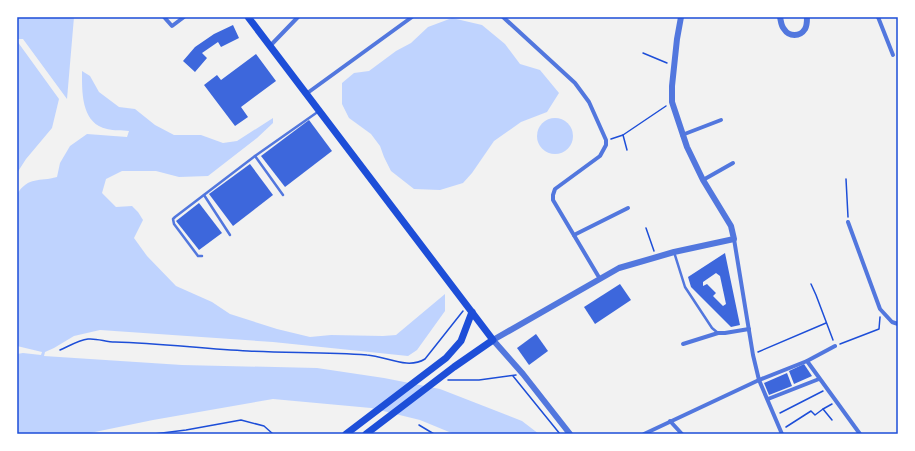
<svg xmlns="http://www.w3.org/2000/svg" width="915" height="451" font-family="Montserrat,sans-serif">
<style>
.water{fill:#bfd3fe}
.building{fill:#3d67dc;fill-rule:evenodd}
.lines{fill:none;stroke-linecap:round;stroke-linejoin:round}
.path{stroke:#1d4ed8;stroke-width:1.5}
.service{stroke:#5277de;stroke-width:2.5}
.minor{stroke:#5277de;stroke-width:4}
.tertiary{stroke:#5277de;stroke-width:6}
.secondary{stroke:#1d4ed8;stroke-width:7}
.neatline{fill:none;stroke:#1d4ed8;stroke-width:1.5}
</style>
<rect width="100%" height="100%" fill="#f2f2f2"/>
<g class="water">
<path d="M17,17H74L67,99L23,39H17Z"/>
<path d="M452,18L482,25L505,44L520,64L540,70L559,93L547,112L521,122L494,141L472,173L463,183L440,190L414,189L391,171L384,157L380,146L371,134L349,118L342,104V83L354,73L369,71L396,51L411,43L428,27Z"/>
<path d="M17,41L59,99L52,128L26,159L17,173Z"/>
<path d="M82,71L90,76L99,92L119,107L135,109L155,125L174,135H201L223,143L237,141L273,118V123L257,138L208,176L179,177L156,171H122L106,179L102,193L116,207L132,206L138,212L143,220L134,238L147,256L176,286L212,302L230,314L277,329L310,337L331,335L383,336L396,335L445,294V311L417,350L408,356L273,342L100,330L74,336L54,348L45,352L44,356L182,365L317,368L384,378L440,389L522,421L539,434H454L420,420L371,408L273,399L153,420L85,434H17V354L23,353L41,355L42,352L17,346V194C29,176 39,182 57,177L60,163L70,146L87,134L127,137L129,131C122,130 114,131 107,129C81,123 82,92 82,71Z"/>
<circle cx="555" cy="136" r="18"/>
</g>
<g class="building">
<path d="M233,25L239,38L221,47L218,42L202,53L207,58L195,72L183,61L195,47L214,34Z"/>
<path d="M256,54L276,81L241,107L248,117L235,126L204,85L217,75L221,80Z"/>
<path d="M309,120L332,151L285,187L261,156Z"/>
<path d="M250,164L273,195L233,226L209,194Z"/>
<path d="M199,203L222,233L199,250L176,221Z"/>
<path d="M725,253L740,325L731,327L691,287L688,277ZM716,273L720,276L726,304L723,306L713,296L716,293L707,284L703,286V282Z"/>
<path d="M620,284L631,300L595,324L584,307Z"/>
<path d="M536,334L548,351L529,365L517,348Z"/>
<path d="M804,364L812,376L794,384L789,371Z"/>
<path d="M787,373L792,386L769,395L764,383Z"/>
</g>
<g class="lines">
<g class="path">
<path d="M643,53L667,63"/>
<path d="M623,135L627,150"/>
<path d="M611,139L623,135L666,106"/>
<path d="M846,179L848,217"/>
<path d="M646,228L654,251"/>
<path d="M811,284L816,295L833,340"/>
<path d="M840,344L879,329L880,317"/>
<path d="M60,350C69,346 79,340 88,339C97,338 106,342 115,342C160,343 204,349 248,351C288,353 327,352 367,355C386,356 407,370 425,359L463,311"/>
<path d="M758,352L826,323"/>
<path d="M513,376L560,434"/>
<path d="M448,380H479L516,375"/>
<path d="M823,409L832,404"/>
<path d="M780,413L823,391"/>
<path d="M419,425L434,434"/>
<path d="M786,427L811,411L815,415L823,409L832,420"/>
<path d="M154,434L186,430L241,420L264,426L273,434"/>
</g>
<g class="service">
<path d="M255,156L283,195"/>
<path d="M204,195L230,235"/>
<path d="M674,252L685,287L712,328L718,333"/>
<path d="M202,256H198L174,224L173,219L175,217L255,156L319,111"/>
</g>
<g class="minor">
<path d="M164,17L172,26L184,17"/>
<path d="M503,17L575,83L589,102L606,140V145L600,156L555,189L553,195V200L600,279"/>
<path d="M878,17L893,55"/>
<path d="M270,46L298,17"/>
<path d="M306,94L412,17"/>
<path d="M682,135L721,120"/>
<path d="M703,180L733,163"/>
<path d="M848,222L880,309L892,322L898,324"/>
<path d="M574,235L628,208"/>
<path d="M734,239L753,355L759,380L782,434"/>
<path d="M683,344L718,333H725L749,329"/>
<path d="M807,361L860,434"/>
<path d="M768,399L819,379"/>
<path d="M670,421L682,434"/>
<path d="M644,434L759,380L807,361L835,346"/>
</g>
<g class="tertiary">
<path d="M780,17C781,21 781,26 784,29C789,37 800,37 805,29C807,26 807,21 807,17"/>
<path d="M570,434L523,374L493,340L619,268L674,252L734,239L731,226L703,180L687,147L672,102V86L677,39L681,17"/>
</g>
<g class="secondary">
<path d="M248,17L493,340L454,367L366,434"/>
<path d="M346,434L446,358L461,341L472,312"/>
</g>
</g>
<rect width="915" height="451" fill="none" stroke="#ffffff" stroke-width="36"/>
<rect x="18" y="18" width="879" height="415" class="neatline"/>
</svg>
